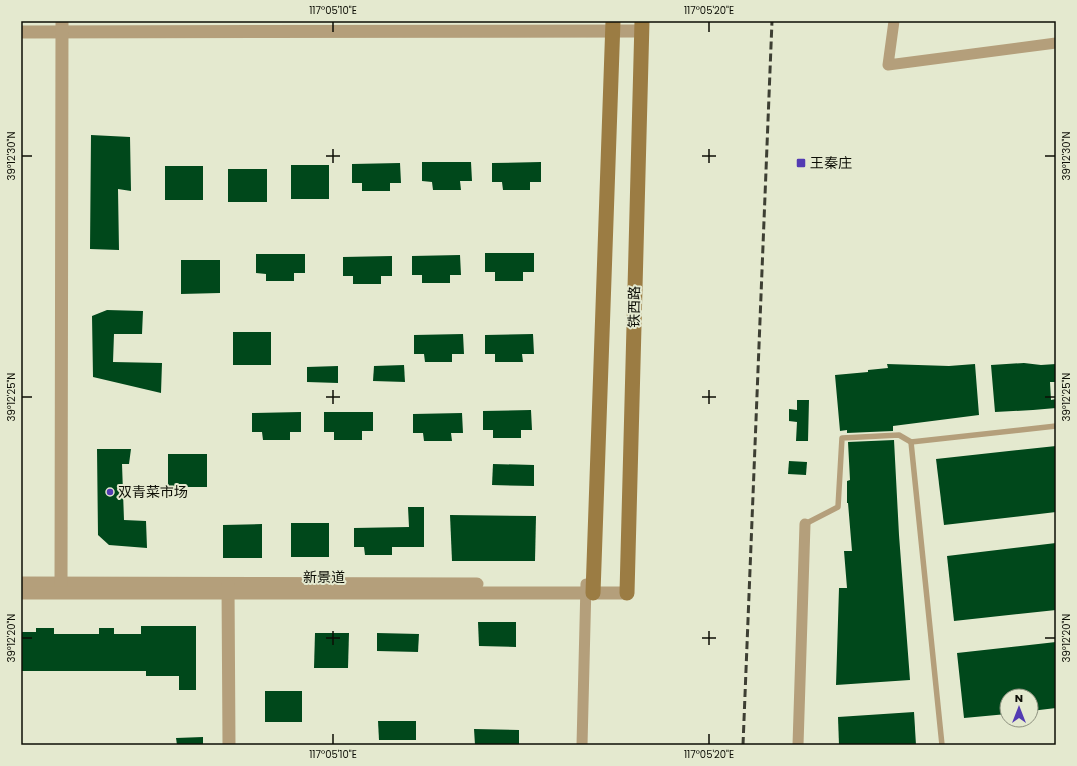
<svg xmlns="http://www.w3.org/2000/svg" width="1077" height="766" font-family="Poppins,'Noto Sans SC',sans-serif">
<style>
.building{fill:#00481b}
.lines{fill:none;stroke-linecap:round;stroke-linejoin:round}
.service{stroke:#b49f7b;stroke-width:5.5}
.minor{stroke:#b49f7b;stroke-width:11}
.tertiary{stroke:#b49f7b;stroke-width:13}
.secondary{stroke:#9b7c43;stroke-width:15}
.rail{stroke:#3d3f33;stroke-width:3;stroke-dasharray:8 4;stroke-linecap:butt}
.ticks{fill:none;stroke:#0d0e06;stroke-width:1.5}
.poi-dot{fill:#533bb3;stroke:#e4e9cf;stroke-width:1.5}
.labels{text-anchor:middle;stroke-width:4;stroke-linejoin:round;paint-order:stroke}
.poi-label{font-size:14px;fill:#0d0e06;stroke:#e4e9cf;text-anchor:start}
.street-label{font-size:14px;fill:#0d0e06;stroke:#e4e9cf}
.neatline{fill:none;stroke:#0d0e06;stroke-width:1.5}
.ticks-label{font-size:10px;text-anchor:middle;fill:#0d0e06}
</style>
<rect width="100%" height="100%" fill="#e4e9cf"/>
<g class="building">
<path d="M91,135L130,137L131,191L118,189L119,250L90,249Z"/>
<path d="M422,162H471L472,181H460L461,190H433L432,182L422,181Z"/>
<path d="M541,162V182H530V190H503L502,182H492V163Z"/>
<path d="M400,163L401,183H390V191H362V183H352V164Z"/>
<rect x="291" y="165" width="38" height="34"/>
<rect x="165" y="166" width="38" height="34"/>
<rect x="228" y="169" width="39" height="33"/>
<path d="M485,253H534V272H523V281H495V272H485Z"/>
<path d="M256,254H305V273H294V281H266V274L256,273Z"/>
<path d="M460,255L461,275H450V283H422V275H412V256Z"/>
<path d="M392,256V276H381V284H353V276H343V257Z"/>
<path d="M181,260H220V293L181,294Z"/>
<path d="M107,310L143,311L142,334H114L113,362L162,363L161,393L93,377L92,316Z"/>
<rect x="233" y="332" width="38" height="33"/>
<path d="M463,334L464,354H452V362H425L424,354H414V335Z"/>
<path d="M533,334L534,354H522L523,362H495V354H485V335Z"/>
<path d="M1024,363L1041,365L1056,364V382H1050L1051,400L1056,399V408L1033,410L995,412L991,365Z"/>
<path d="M887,364L949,366L975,364L979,415L893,426V431L847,433V430L840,431L835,375L868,372V370L888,368Z"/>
<path d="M404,365L405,382L373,381L374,366Z"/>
<path d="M338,366V383L307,382V367Z"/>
<path d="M797,400H809L808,441H796L797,422L789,421V409L797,410Z"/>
<path d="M531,410L532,430H521V438H493V430H483V411Z"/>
<path d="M301,412V432H290V440H263L262,432H252V413Z"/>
<path d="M324,412H373V431H362V440H334V432H324Z"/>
<path d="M462,413L463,433H451L452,441H424L423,433H413V414Z"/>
<path d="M894,440L899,535L910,680L836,685L839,588H847L844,551H852L848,503H847V481L850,480L848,442Z"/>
<path d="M1056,446V512L944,525L936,459Z"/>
<path d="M97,449H131L129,464H122L124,520L146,521L147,548L109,545L98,535Z"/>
<rect x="168" y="454" width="39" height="33"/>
<path d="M789,461L807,462L806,475L788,474Z"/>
<path d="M493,464L534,465V486L492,485Z"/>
<path d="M408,507H424V547H392V555H365L364,547H354V528L409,527Z"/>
<path d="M450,515L536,516L535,561H452Z"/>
<rect x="291" y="523" width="38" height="34"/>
<path d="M262,524V558H223V525Z"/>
<path d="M1056,543V610L954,621L947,556Z"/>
<path d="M478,622H516V647L479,646Z"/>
<path d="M141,626H196V690H179V676H146V671H21V632H36V628H54V634H99V628H114V634H141Z"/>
<path d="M315,633H349L348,668H314Z"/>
<path d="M377,633L419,634L418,652L377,651Z"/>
<path d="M1056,642V708L1031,711V696H1007V714L964,718L957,653Z"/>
<rect x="265" y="691" width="37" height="31"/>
<path d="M914,712L916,745H839L838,717Z"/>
<path d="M378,721H416V740H379Z"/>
<path d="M474,729L519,730V745H475Z"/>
<path d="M203,737V745H177L176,738Z"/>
</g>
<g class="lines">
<g class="service">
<path d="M911,442L942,745"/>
<path d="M805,524L838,507L842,438L899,435L911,442L1056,426"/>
</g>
<g class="minor">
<path d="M894,21L888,65L1056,43"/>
<path d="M582,745L586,584"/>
<path d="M798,745L805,524"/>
</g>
<g class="tertiary">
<path d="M21,32L642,31"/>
<path d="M21,583L477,584"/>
<path d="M228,585L229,745"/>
<path d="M61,591L62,21"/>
<path d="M21,593H627"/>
</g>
<g class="secondary">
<path d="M593,593L613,21"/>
<path d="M627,593L642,21"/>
</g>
<path class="rail" d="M743,745L772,21"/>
</g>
<path class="ticks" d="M333,22V32M709,22V32M333,149V163M709,149V163M22,156H32M326,156H340M702,156H716M1045,156H1055M333,390V404M709,390V404M22,397H32M326,397H340M702,397H716M1045,397H1055M333,631V645M709,631V645M22,638H32M326,638H340M702,638H716M1045,638H1055M333,734V744M709,734V744"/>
<g class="poi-dot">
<rect x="796" y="158" width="10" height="10" rx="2"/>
<circle cx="110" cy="492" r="4"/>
</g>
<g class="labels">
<g class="poi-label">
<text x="810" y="168">王秦庄</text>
<text x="118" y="497">双青菜市场</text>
</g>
<g class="street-label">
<text transform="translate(634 307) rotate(-89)" y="5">铁西路</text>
<text x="324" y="582">新景道</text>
</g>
</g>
<rect width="1077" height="766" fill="none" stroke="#e4e9cf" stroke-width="44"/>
<g transform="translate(1019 708)"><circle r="19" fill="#e4e9cf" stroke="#8e917f"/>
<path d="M0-3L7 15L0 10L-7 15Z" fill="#533bb3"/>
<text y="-6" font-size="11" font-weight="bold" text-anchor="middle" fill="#0d0e06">N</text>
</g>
<rect x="22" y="22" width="1033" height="722" class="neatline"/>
<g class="ticks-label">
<text x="333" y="14">117°05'10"E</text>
<text x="709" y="14">117°05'20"E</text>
<text transform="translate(11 156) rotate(-90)" y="4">39°12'30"N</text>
<text transform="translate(1066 156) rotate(-90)" y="4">39°12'30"N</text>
<text transform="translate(11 397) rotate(-90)" y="4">39°12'25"N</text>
<text transform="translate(1066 397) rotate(-90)" y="4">39°12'25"N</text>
<text transform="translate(11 638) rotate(-90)" y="4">39°12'20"N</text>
<text transform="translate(1066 638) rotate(-90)" y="4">39°12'20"N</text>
<text x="333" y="758">117°05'10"E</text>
<text x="709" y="758">117°05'20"E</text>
</g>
</svg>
